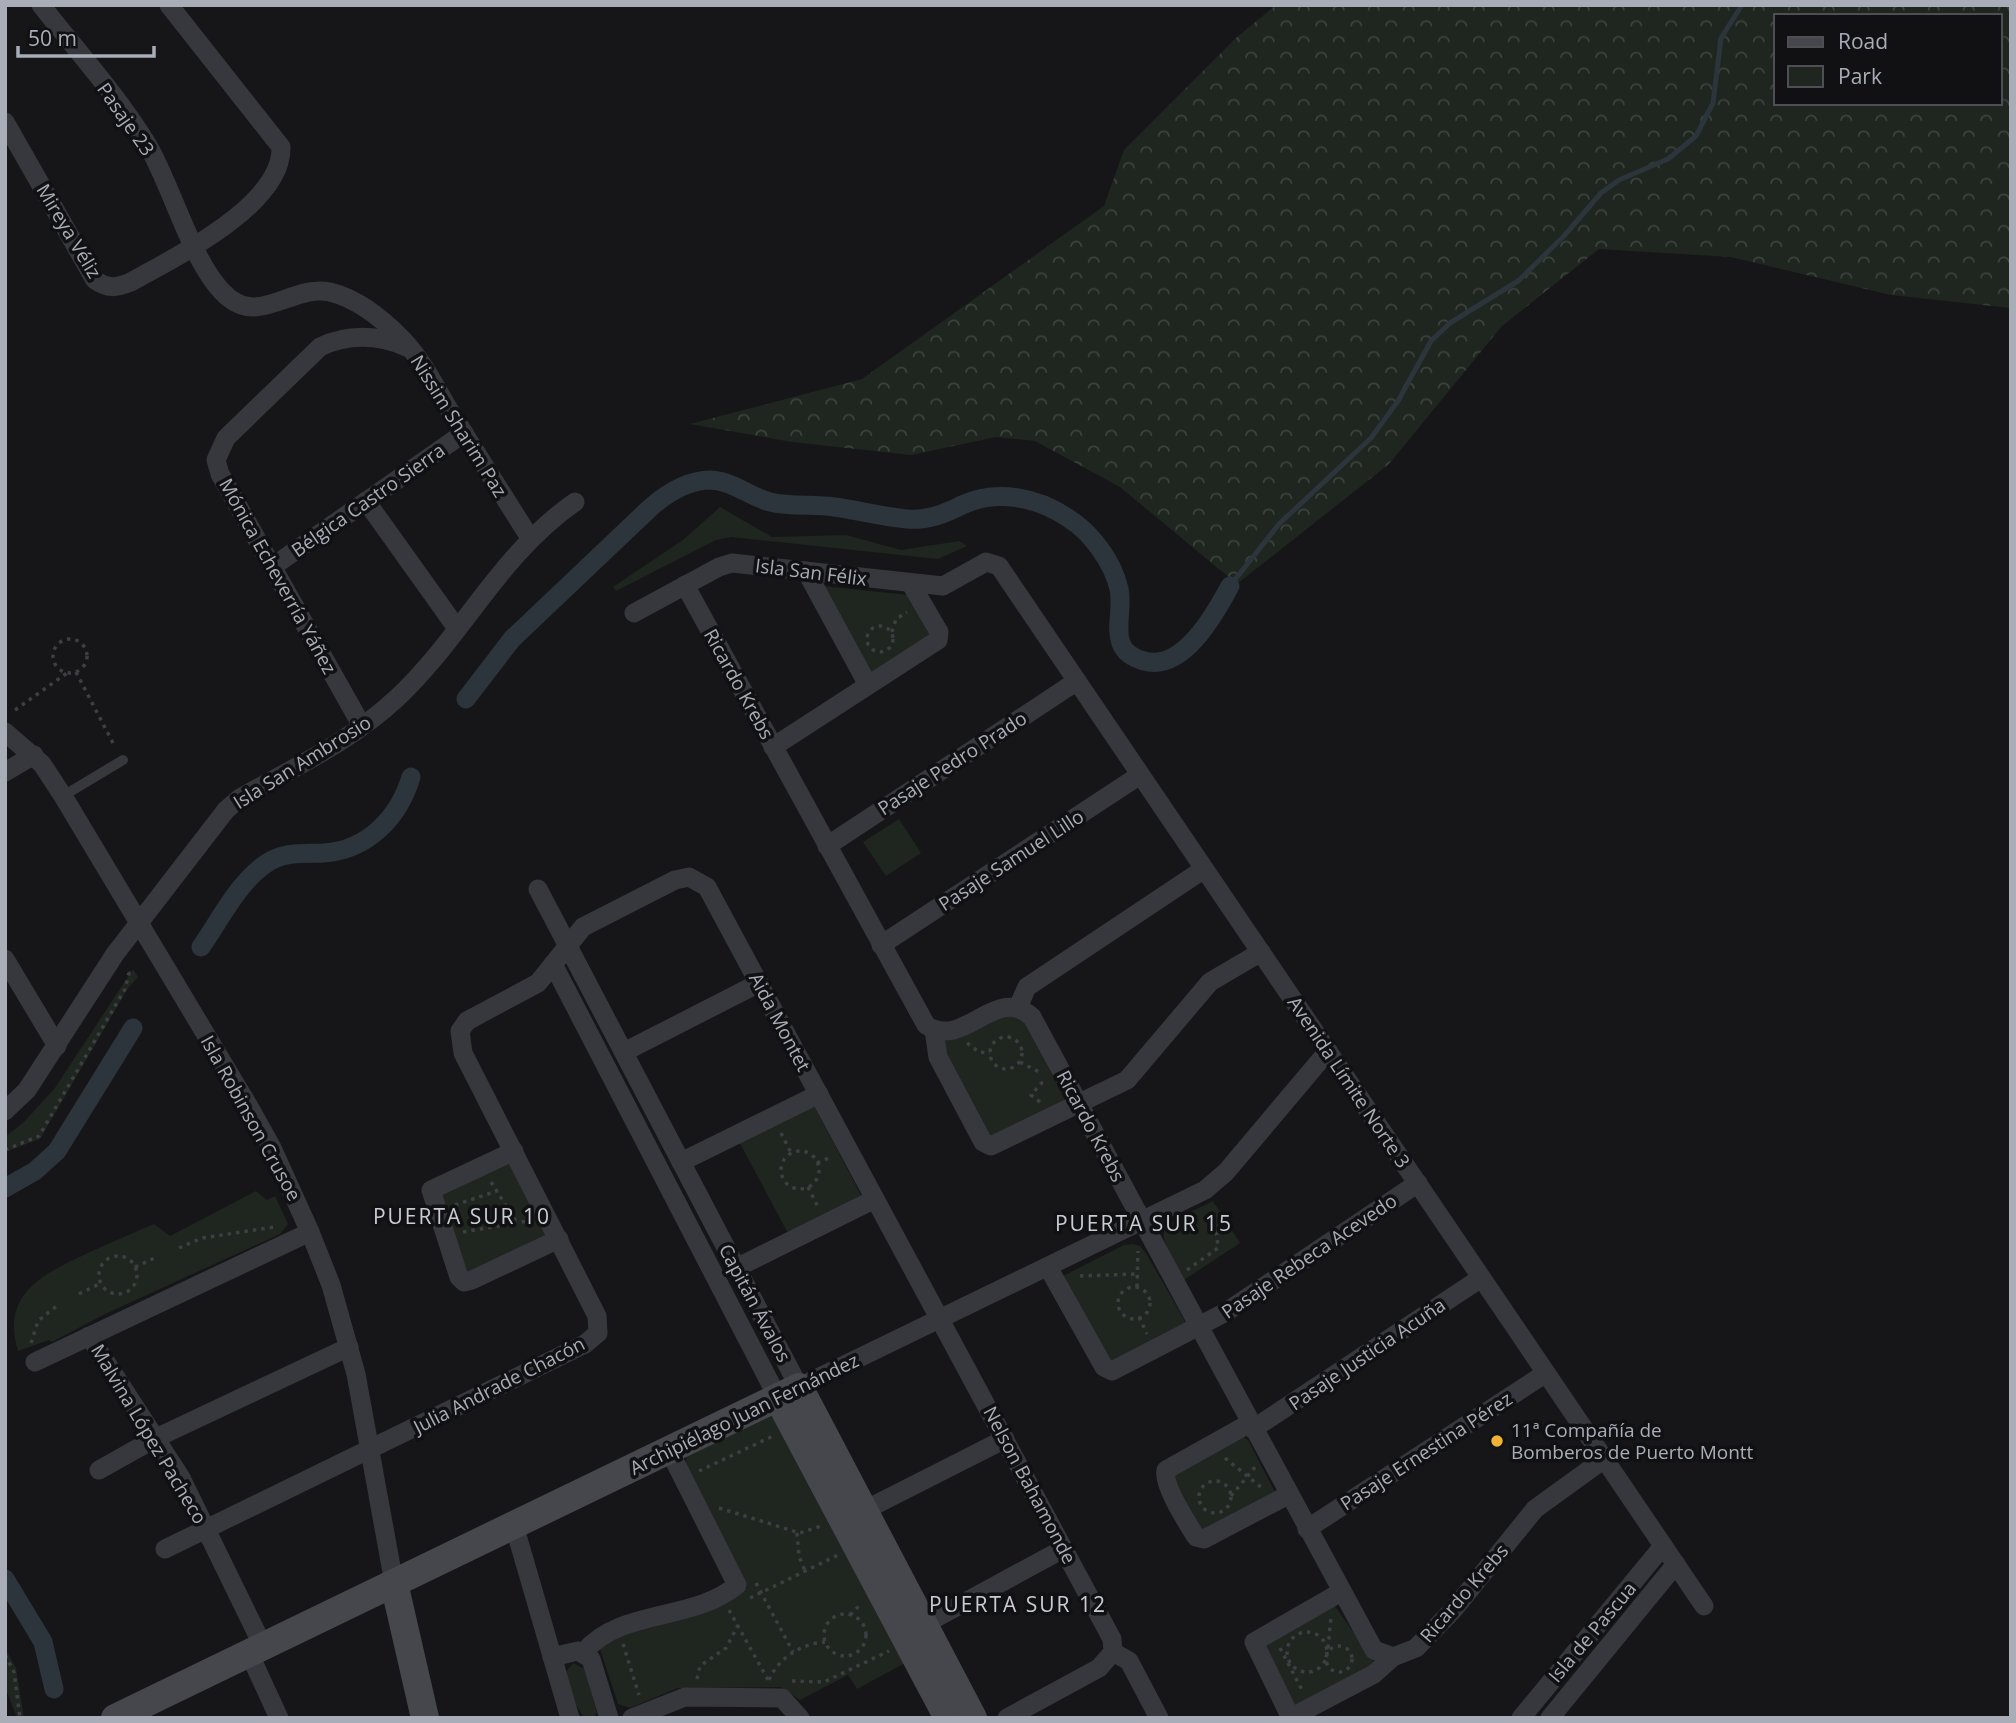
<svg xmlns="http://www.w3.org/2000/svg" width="2016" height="1723" font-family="'Open Sans',sans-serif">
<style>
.green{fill:#1e261f}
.forest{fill:url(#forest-crowns);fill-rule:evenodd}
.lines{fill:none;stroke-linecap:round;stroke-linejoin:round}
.stream{stroke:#2c353c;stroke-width:5}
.canal{stroke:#2c353c;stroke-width:19}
.path{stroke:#3d3f44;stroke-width:3.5;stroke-dasharray:3.5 5;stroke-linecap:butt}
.lane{stroke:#37383d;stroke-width:10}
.street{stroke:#37383d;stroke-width:19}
.secondary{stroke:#45474d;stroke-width:28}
.poi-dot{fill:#f2b134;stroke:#111113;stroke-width:2.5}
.labels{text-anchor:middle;stroke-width:7;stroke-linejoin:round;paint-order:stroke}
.street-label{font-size:19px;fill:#a8adb8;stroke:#111113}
.poi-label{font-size:19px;fill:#a8adb8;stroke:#111113;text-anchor:start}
.neighbourhood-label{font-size:21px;letter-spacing:2px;fill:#c9ccd4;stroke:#111113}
</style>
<defs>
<pattern id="forest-crowns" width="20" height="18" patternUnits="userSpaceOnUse" patternTransform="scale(1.75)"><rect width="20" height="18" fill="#1e261f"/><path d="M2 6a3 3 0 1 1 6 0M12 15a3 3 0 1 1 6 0" fill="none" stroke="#3c433d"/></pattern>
</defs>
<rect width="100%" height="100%" fill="#161618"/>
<g class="green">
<path d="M720,507L772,537L846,535L901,550L959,541L967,546L938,559L731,537L716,540L616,591L613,587L683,540Z"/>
<path d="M822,586L909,595L934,634L873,675Z"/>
<path d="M899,819L921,853L886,876L863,842Z"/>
<path d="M133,969L138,977L128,988L40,1139L5,1152V1137L24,1122L55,1088Z"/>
<path d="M1007,1014L1024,1021L1065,1100L991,1140L941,1046L943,1041L960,1038Z"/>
<path d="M814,1106L861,1195L857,1201L789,1235L737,1138Z"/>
<path d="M508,1161L546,1230L545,1237L467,1276L438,1190Z"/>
<path d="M256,1191L267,1200L275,1196L288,1224L280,1234L103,1315L52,1342L49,1340L18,1351C0,1293 45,1273 88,1253C110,1243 132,1233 154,1224L170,1236Z"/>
<path d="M1213,1201L1240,1243L1184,1280C1152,1222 1155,1229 1213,1201Z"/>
<path d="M1133,1244L1140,1246L1147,1255L1186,1323L1114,1365L1061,1277L1124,1245Z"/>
<path d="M774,1414L905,1663L857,1689L848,1675L800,1700L781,1687L678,1688L630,1708L618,1704L600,1649L604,1639L693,1614L747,1588L685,1467L687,1456Z"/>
<path d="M1240,1435L1248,1440L1275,1492L1202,1534L1171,1473Z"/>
<path d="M1335,1606L1375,1663L1294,1708L1264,1640Z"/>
<path d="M5,1648L16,1668L24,1718H17L5,1687Z"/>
<path d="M573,1663L585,1669L597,1713L593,1718L583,1716L575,1703L566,1672Z"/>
</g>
<path class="forest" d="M1276,5H2011V308L1891,295L1731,257L1599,249L1502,326L1389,464L1237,584L1120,487L1035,441L996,437L911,455L792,442L690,424L862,379L1104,206L1124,150L1237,37ZM1776,16H2000V103H1776Z"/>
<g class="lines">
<path class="stream" d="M1230,586L1279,524L1371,438L1398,401L1431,341L1450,323L1518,281L1564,236L1601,193L1619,180L1668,159L1696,136L1713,103L1721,38L1742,5"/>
<g class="canal">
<path d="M466,699L512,639L650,508C667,493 688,480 711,480C733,481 750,497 770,502C791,507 813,504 834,507C858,510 882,517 907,519C927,521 945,514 962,505C997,489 1037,497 1068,518C1091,532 1113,562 1119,589C1125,616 1104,650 1144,661C1183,672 1215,614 1230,586"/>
<path d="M201,947C220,920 239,881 267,863C286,851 303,854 324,853C368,850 399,817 411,777"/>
<path d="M5,1188L35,1171L57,1151L133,1028"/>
<path d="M5,1579L43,1642L54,1689"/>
</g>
<g class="path">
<circle cx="880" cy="639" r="13"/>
<path d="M892,632L896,619L907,612"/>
<circle cx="70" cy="656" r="17"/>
<path d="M76,672L113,743"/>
<path d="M15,710L67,673"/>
<circle cx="1006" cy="1053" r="16"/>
<path d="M967,1043L979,1052L990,1053"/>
<path d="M1020,1062L1041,1073"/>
<path d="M1040,1102L1031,1095L1046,1078"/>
<path d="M781,1133L791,1153"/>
<path d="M5,1150L39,1136L125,989L129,973L125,970"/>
<circle cx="800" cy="1170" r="19"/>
<path d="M817,1163L831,1157"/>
<path d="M491,1182L517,1223"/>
<path d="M808,1187L819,1209"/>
<path d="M455,1205L497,1191"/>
<path d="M463,1232L528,1221"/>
<path d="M179,1248L202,1238L275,1227"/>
<circle cx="118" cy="1275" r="19"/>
<path d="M135,1267L157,1257"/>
<path d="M1187,1270L1218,1248L1217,1235L1206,1215"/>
<path d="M1080,1276L1135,1274"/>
<path d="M1137,1287L1138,1251"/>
<circle cx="1134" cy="1303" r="16"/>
<path d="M79,1294L101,1283"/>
<path d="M1139,1317L1147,1334"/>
<path d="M31,1343L38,1321L59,1304"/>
<path d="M1225,1458L1262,1488"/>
<path d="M699,1471L773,1436"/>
<circle cx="1215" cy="1497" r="16"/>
<path d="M1231,1496L1256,1466"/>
<path d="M719,1508L800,1533L821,1526"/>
<path d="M797,1533L799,1556L805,1571"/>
<path d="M756,1583L793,1652"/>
<path d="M750,1598L838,1555"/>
<path d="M729,1610L768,1680"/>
<circle cx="845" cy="1635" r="21"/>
<path d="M850,1615L861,1604"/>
<circle cx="1307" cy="1652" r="20"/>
<path d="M623,1644L639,1695"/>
<circle cx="1339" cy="1659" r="13"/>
<path d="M1280,1648L1302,1690"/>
<path d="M1328,1648L1331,1617"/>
<path d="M5,1655L14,1672L20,1718"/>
<path d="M697,1679L700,1666L726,1648L738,1625"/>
<path d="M769,1680C779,1657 801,1644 825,1642"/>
<path d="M792,1681L824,1682L889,1651"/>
</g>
<path class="lane" d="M63,796L123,760"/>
<g class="street">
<path d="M41,5C76,50 117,95 147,144C172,185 193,269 229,298C261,324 294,284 330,292C358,299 385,321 404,341C422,360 435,386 448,408C475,451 503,495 530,538"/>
<path d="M5,122L95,280C108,289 116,288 131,282C175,257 283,205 281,147L169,5"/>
<path d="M366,501L456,627"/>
<path d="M272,567L464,433"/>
<path d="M806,571L868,685"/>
<path d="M685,585L926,1025C964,1051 996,983 1032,1017L1374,1650L1393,1657L1416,1648L1454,1609L1535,1509L1604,1459"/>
<path d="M634,613L719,567L732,563L943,586L986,562L999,566L1704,1606"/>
<path d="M362,726L220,474L216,460L226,438L320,347C346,334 379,334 406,347"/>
<path d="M5,732L42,764L63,796L248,1105L272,1148L310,1232L331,1285L356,1374L394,1583"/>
<path d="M773,747L938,640L939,632L911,584"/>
<path d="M5,772L34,755"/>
<path d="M827,846L1077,681"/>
<path d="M538,889L799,1387L1205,1190L1226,1172L1328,1051"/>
<path d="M881,945L1140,775"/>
<path d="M5,959L57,1046"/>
<path d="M553,964L778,1398"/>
<path d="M1018,1007L1027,987L1204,869"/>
<path d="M934,1030L938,1057L983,1142L991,1146L1127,1080L1210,982L1261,952"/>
<path d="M624,1052L759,983"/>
<path d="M5,1111L27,1090L115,954L226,810L240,798C295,767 351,741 397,698C463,636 498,556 575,502"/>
<path d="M514,1151L431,1190L459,1277L464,1282L472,1280L559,1239"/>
<path d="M681,1162L819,1094"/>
<path d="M1048,1267L1104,1367L1112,1371L1226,1312L1418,1183"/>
<path d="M736,1268L875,1199"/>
<path d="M89,1336L181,1478L263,1646"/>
<path d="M35,1362L310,1232"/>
<path d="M1250,1423L1166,1470C1162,1484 1188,1524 1196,1537L1204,1539L1288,1495"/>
<path d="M1253,1429L1481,1278"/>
<path d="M99,1470L156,1438L349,1347"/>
<path d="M863,1511L1005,1439"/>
<path d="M514,1525L570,1718"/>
<path d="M1307,1529L1546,1373"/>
<path d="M165,1549L585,1344L598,1333L597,1316L463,1053L460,1031L467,1021L538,983L583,927L675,880L689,877L707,887L1112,1639L1113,1652L1099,1668L1007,1718"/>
<path d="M1341,1592L1254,1642L1289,1714L1296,1715L1374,1674L1393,1657"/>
<path d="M923,1625L1063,1549"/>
<path d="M584,1652C621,1608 693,1622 737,1585L669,1450"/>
<path d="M1113,1652L1129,1661L1159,1718"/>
<path d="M249,1653L279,1718"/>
<path d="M552,1657L578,1651L591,1659L609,1718"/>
<path d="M632,1718L685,1697L782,1698L800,1718"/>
<path d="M1521,1718L1663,1546"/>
<path d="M1550,1718L1676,1564"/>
</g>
<g class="secondary">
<path d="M778,1398L948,1718"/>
<path d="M394,1583L425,1718"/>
<path d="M115,1718L799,1387L973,1718"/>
</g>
</g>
<circle class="poi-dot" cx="1497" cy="1441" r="7"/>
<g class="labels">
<g class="street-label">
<text transform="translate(126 119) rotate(55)" y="7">Pasaje 23</text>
<text transform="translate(69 231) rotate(59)" y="7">Mireya Véliz</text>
<text transform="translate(459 426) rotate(58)" y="7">Nissim Sharim Paz</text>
<text transform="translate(368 500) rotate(-35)" y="7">Bélgica Castro Sierra</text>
<text transform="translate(811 572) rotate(7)" y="7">Isla San Félix</text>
<text transform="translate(278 576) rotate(61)" y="7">Mónica Echeverría Yáñez</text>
<text transform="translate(739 684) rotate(61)" y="7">Ricardo Krebs</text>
<text transform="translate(302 762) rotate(-32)" y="7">Isla San Ambrosio</text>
<text transform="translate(952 763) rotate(-33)" y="7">Pasaje Pedro Prado</text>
<text transform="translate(1011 860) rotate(-33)" y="7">Pasaje Samuel Lillo</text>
<text transform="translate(780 1022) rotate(62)" y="7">Aida Montet</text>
<text transform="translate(1349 1082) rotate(56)" y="7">Avenida Límite Norte 3</text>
<text transform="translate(251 1118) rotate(61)" y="7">Isla Robinson Crusoe</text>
<text transform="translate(1091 1126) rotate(62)" y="7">Ricardo Krebs</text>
<text transform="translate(1309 1256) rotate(-34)" y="7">Pasaje Rebeca Acevedo</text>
<text transform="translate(755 1303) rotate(62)" y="7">Capitán Ávalos</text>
<text transform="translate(1367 1354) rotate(-34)" y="7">Pasaje Justicia Acuña</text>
<text transform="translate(499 1385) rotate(-27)" y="7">Julia Andrade Chacón</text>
<text transform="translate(744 1414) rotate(-26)" y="7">Archipiélago Juan Fernández</text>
<text transform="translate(149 1434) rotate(59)" y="7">Malvina López Pacheco</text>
<text transform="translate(1426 1451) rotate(-33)" y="7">Pasaje Ernestina Pérez</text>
<text transform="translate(1030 1485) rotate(62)" y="7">Nelson Bahamonde</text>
<text transform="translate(1464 1593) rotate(-49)" y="7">Ricardo Krebs</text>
<text transform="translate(1592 1632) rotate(-50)" y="7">Isla de Pascua</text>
</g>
<g class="poi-label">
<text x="1511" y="1437">11ª Compañía de<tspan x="1511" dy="22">Bomberos de Puerto Montt</tspan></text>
</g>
<g class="neighbourhood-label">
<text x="462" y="1224">PUERTA SUR 10</text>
<text x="1144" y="1231">PUERTA SUR 15</text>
<text x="1018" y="1612">PUERTA SUR 12</text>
</g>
</g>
<rect width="2016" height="1723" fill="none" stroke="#a8adb8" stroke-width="14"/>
<rect x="1774" y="14" width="228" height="91" fill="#111113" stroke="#4d4f55" stroke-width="2"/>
<rect x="1788" y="37" width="35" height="10" fill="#45474d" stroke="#4d4f55" stroke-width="2"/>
<text x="1838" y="49" font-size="21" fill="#a8adb8">Road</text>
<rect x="1788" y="66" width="35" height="21" fill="#1e261f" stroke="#4d4f55" stroke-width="2"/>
<text x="1838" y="84" font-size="21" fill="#a8adb8">Park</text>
<path d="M18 46v10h136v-10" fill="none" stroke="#a8adb8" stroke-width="3.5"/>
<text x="28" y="46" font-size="21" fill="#a8adb8" stroke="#111113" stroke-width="5" paint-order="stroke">50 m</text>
</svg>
